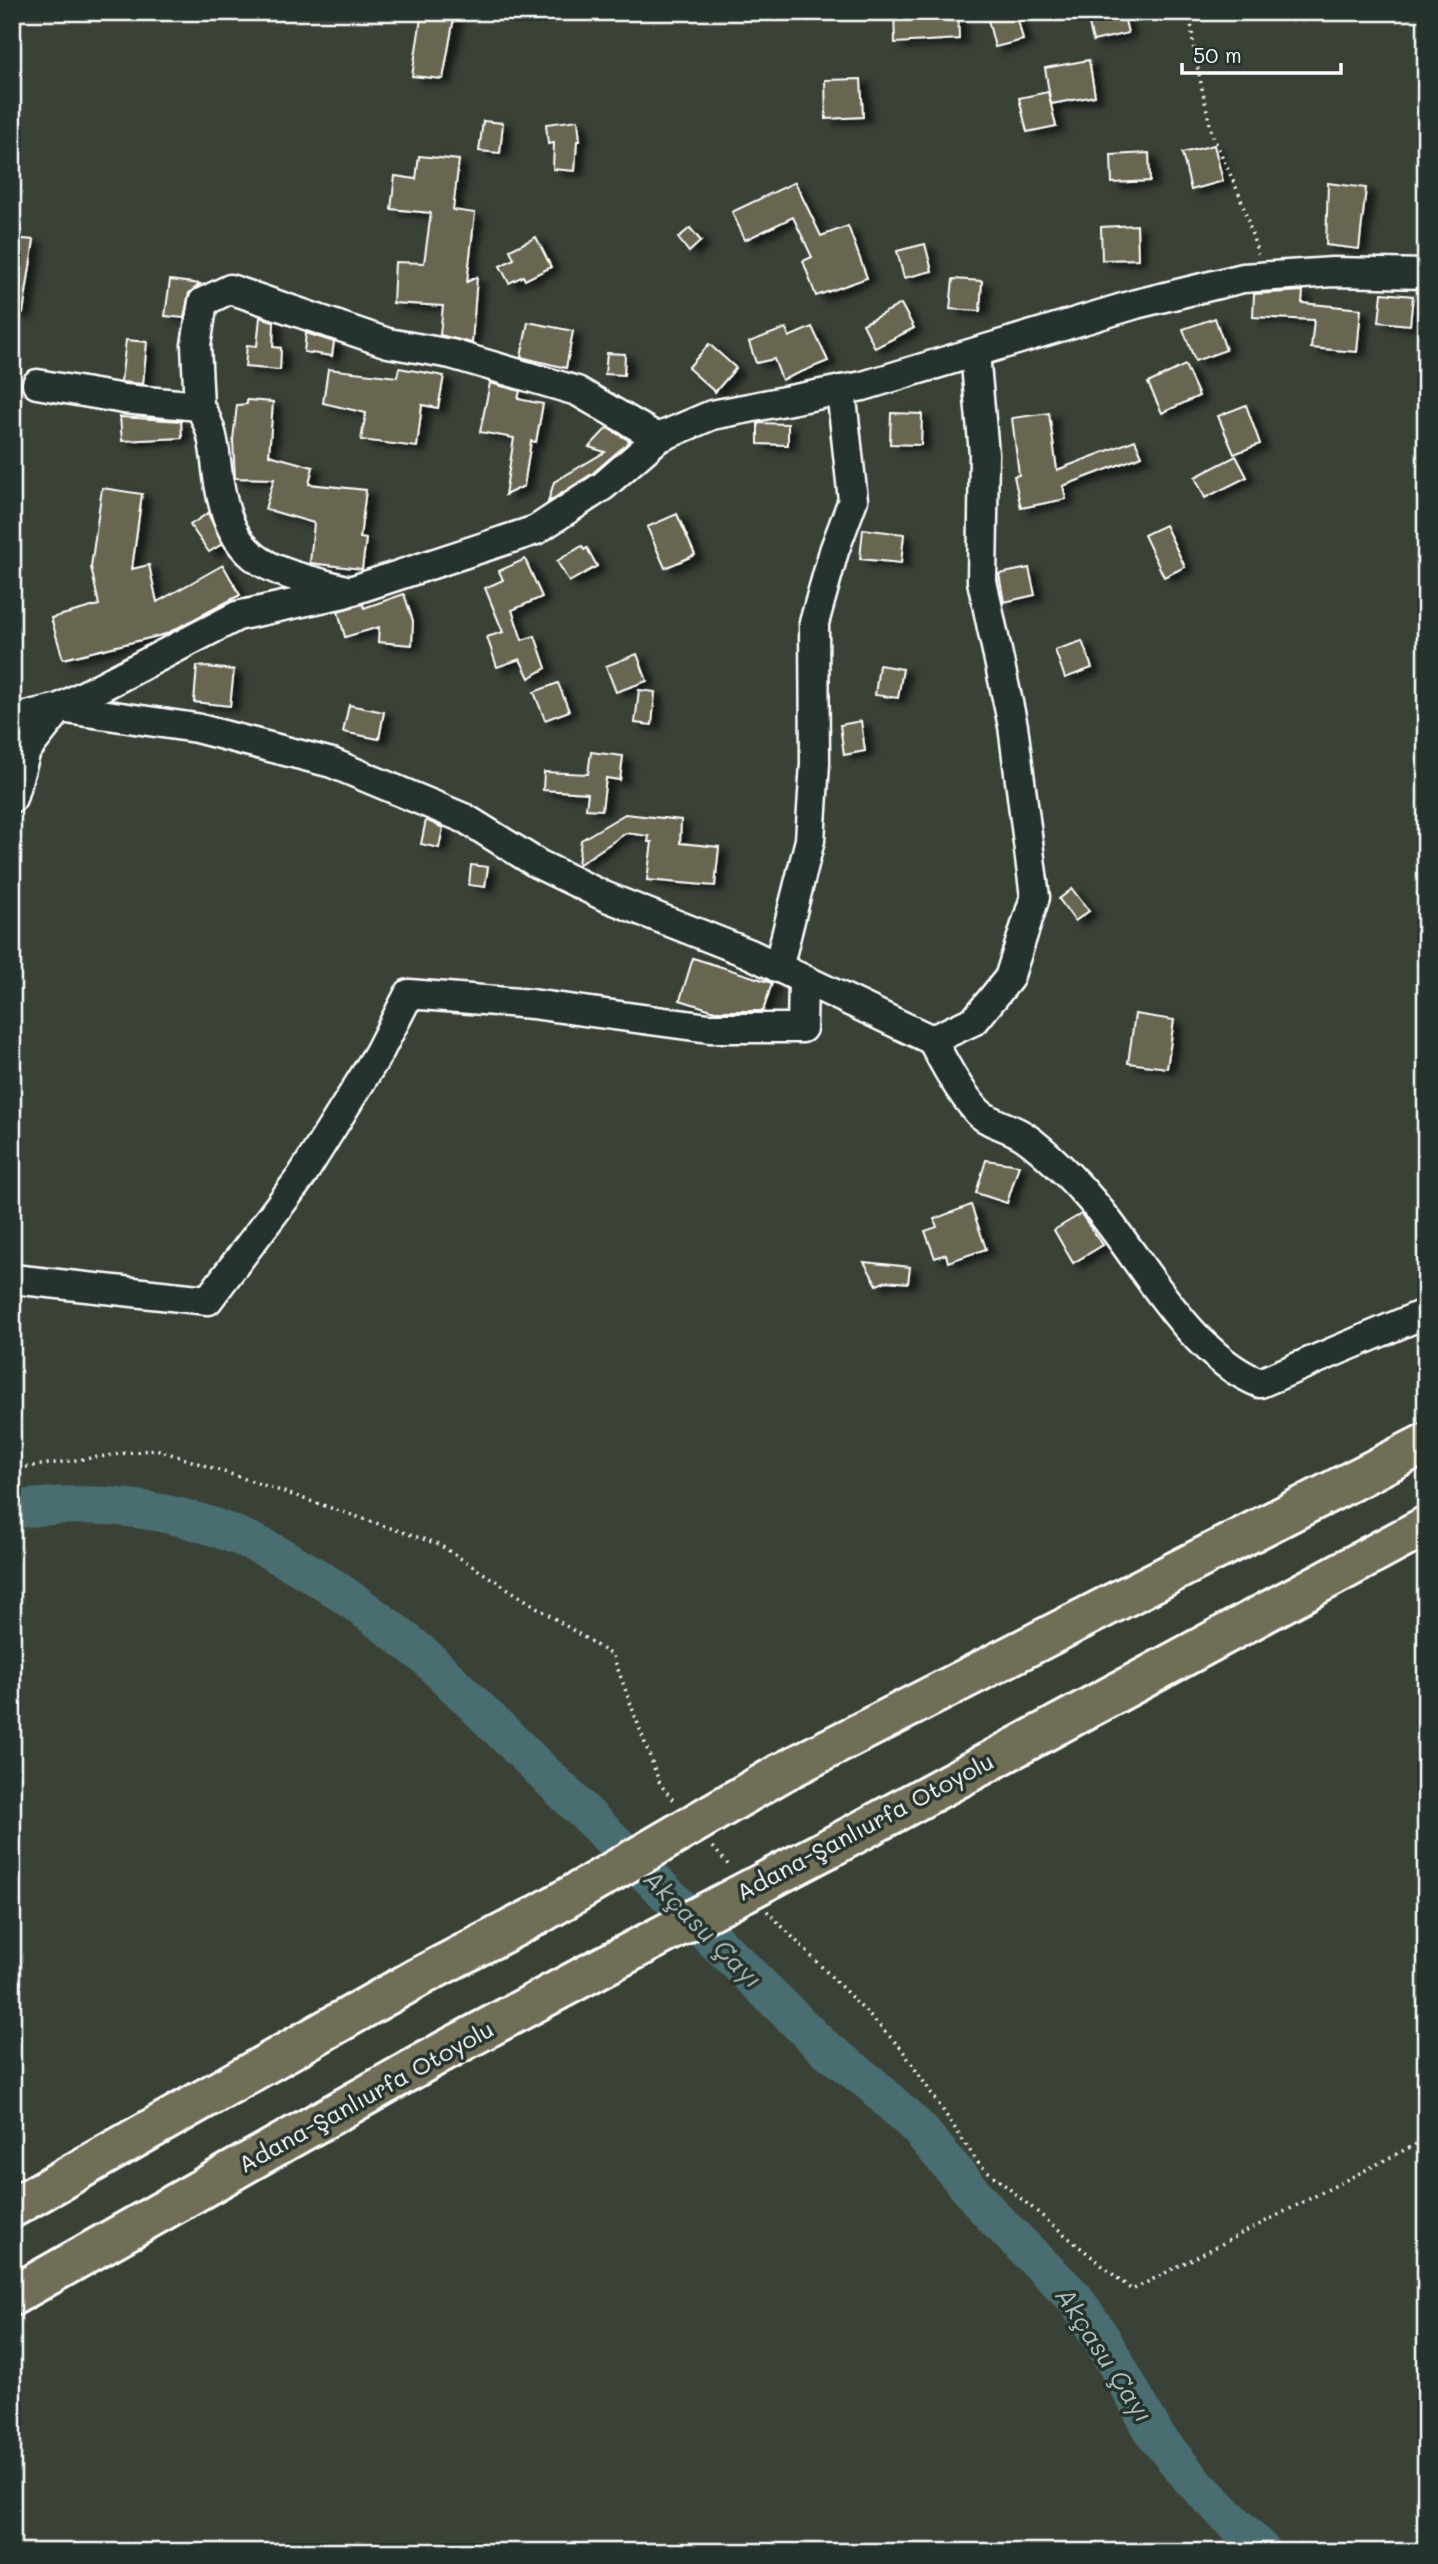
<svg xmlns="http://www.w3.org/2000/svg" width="1438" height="2564" font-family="Mali,sans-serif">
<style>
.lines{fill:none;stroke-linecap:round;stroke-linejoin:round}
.river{stroke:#496d6f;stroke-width:38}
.building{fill:#676551;stroke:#fff;stroke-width:2;filter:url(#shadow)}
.minor-casing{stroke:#fff;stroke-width:33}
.highway-casing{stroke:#fff;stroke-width:44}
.path{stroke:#fff;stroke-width:3.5;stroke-dasharray:2 5;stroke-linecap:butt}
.minor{stroke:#26332d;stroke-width:28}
.highway{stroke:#716e59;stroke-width:38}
.rail-casing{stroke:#fff;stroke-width:8}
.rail{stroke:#26332d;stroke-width:5;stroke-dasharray:16;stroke-linecap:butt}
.highway-bridge-casing{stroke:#fff;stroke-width:44;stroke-linecap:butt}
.highway-bridge{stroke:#716e59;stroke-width:38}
.labels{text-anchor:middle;stroke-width:7;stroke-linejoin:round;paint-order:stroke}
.street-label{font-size:24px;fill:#fff;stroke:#26332d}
.water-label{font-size:26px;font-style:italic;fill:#adbdbe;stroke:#26332d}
</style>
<defs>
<filter id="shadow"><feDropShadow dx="8" dy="4.5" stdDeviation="3.5" flood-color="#0009"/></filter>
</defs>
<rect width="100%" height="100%" fill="#3a4238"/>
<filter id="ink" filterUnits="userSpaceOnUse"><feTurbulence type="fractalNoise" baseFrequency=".0143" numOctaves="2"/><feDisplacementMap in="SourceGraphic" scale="14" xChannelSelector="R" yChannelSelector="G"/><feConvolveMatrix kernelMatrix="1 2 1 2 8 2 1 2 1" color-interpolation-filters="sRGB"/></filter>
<g filter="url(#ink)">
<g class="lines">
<path class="river" d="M12,1510C187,1487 295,1551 426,1657L821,2045L870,2083L919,2129L994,2218L1074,2297L1102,2339L1156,2436L1193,2481L1263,2552"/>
</g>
<g class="building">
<path d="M422,12H455L443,79L412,76Z"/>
<path d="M894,12H958L959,39L895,43Z"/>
<path d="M986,12H1016L1023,40L995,47Z"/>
<path d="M1086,12H1123L1128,33L1093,41Z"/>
<path d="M1089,60L1095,96L1051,104L1045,68Z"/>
<path d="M861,79L863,117L826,119L825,80Z"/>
<path d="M1048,92L1056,126L1027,132L1019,98Z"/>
<path d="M578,120L580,141H577L575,171L553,169L554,143L548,144L546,124Z"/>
<path d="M483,121L503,123L500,153L479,151Z"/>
<path d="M1214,145L1223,181L1191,190L1182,153Z"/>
<path d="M1149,153L1150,181L1112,183L1111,155Z"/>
<path d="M419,156L459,160L453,210L475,213L467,282L477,277L472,343L440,335L443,306L393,303L395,262L424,263L431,213L391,209L395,176L416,179Z"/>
<path d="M795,182L821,236L848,226L867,278L816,296L803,261L812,257L793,217L745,240L732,212Z"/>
<path d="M1328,183L1366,188L1359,249L1326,245Z"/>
<path d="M1137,225L1138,259L1102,260L1101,227Z"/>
<path d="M690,228L701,241L689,252L678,238Z"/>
<path d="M536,237L551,267L525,280L523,276L509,283L500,266L514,259L510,250Z"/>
<path d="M12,238L34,240L23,313L12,312Z"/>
<path d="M925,244L932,271L904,278L897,251Z"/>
<path d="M953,279L982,281L980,311L950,309Z"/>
<path d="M170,280L200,284L189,293L184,318L165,316Z"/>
<path d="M1303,291L1302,303L1361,309L1357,352L1311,348L1314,320L1253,317L1254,294Z"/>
<path d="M1382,293L1413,296L1410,325L1379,322Z"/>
<path d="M901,304L914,328L875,348L863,324Z"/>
<path d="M260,317L274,322L273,347L281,348L280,370L245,367L247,345L257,346Z"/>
<path d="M1215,318L1226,350L1195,361L1183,329Z"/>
<path d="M528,322L573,331L566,368L521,357Z"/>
<path d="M812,327L828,361L782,380L774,359L756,363L749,342L786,328L789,337Z"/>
<path d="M306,333L334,342L332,356L304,352Z"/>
<path d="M126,340L147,342L143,384L121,382Z"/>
<path d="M709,344L736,368L715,392L688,368Z"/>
<path d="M607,353L625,354L624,375L605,374Z"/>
<path d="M1185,365L1199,396L1162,413L1148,383Z"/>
<path d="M399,368L444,376L438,408L422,405L417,447L361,440L366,413L323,403L328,369L397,377Z"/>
<path d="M490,383L520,391L518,399L543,404L536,442L531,441L524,486L505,495L514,438L480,432Z"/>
<path d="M247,400L273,402L269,455L313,467L309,484L366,490L360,538L366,539L362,569L310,563L314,523L265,509L274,479L235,478L233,440L237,405L247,404Z"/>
<path d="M1246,405L1260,444L1234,454L1218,416Z"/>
<path d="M891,413L922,414L921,445L890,444Z"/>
<path d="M1049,413L1057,470L1135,440L1142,456L1063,486L1066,499L1021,508L1014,476L1019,475L1012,418Z"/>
<path d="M120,417L181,421L182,438L122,441Z"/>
<path d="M758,423L788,424V445L758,444Z"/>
<path d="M607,428L630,441L593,473L548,502L554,482L605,452L589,447Z"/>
<path d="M1236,456L1247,477L1205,498L1195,477Z"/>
<path d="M102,488L142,494L132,569L149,565L157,602L223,565L240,595L166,634L63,659L51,618L99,605L91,567Z"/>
<path d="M208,513L222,544L209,552L190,525Z"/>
<path d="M677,514L695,555L665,568L647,527Z"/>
<path d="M1165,525L1185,567L1164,577L1144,535Z"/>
<path d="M863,529L904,534L901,563L860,559Z"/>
<path d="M582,546L584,550L587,548L597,566L569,582L557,561Z"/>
<path d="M525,559L542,597L512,610L522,640L535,636L546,668L529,678L520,659L497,667L487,637L503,632L485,588L503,580L499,571Z"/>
<path d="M1029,568L1035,595L1004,602L999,574Z"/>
<path d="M404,594L413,621L412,645L378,642L379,627L345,637L338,611L363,604L364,608Z"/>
<path d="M1082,641L1092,668L1065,678L1055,650Z"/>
<path d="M637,654L647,681L616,692L606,666Z"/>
<path d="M879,665L903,669L898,698L875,695Z"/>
<path d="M197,666L234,670L230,706L194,702Z"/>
<path d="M558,683L569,711L545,720L534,692Z"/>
<path d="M639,690L655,692L652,725L635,723Z"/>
<path d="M349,705L384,712L379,739L343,732Z"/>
<path d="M861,721L865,751L844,755L840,725Z"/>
<path d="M591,752L623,756L620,780L606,778L602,810L586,809L588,793L543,790L544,772L588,774Z"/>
<path d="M625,814L681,820L680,843L719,847L715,886L647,880L652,842H648L649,836L626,833L578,865L581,840Z"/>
<path d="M426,820L443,828L439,848L421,844Z"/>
<path d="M471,865L488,867L485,887L469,885Z"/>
<path d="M1072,889L1089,911L1075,921L1059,899Z"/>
<path d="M693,958L772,983L763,1011H715L680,1000Z"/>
<path d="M1135,1014L1174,1020L1167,1068L1128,1063Z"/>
<path d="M986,1160L1019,1165L1007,1203L976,1193Z"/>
<path d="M971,1205L986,1249L948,1262L946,1254L935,1258L925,1231L937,1227L934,1219Z"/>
<path d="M1081,1214L1103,1245L1073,1263L1054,1230Z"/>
<path d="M864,1262L910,1267L908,1283L886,1281L877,1285Z"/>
</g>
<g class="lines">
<defs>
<g id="minor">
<path d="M37,384L124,399L199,406C216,433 214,453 219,483C233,569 274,570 346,590"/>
<path d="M199,406L196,345L203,302L230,289L388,343L451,354L577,391L658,438"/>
<path d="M12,719L60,708L237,616L344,593L536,530L603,486L658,438L712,415L863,386L1136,304L1243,278L1333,272L1426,274"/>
<path d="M12,798L26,751L60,708L196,728L332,763L466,819L538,864L604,896L748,953L932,1040L975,1020L1009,978L1035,897L1013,726L982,581L984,454L975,353"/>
<path d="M778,968L810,840L815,763L814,623L834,551L853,500L841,390"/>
<path d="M932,1040C945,1065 959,1091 978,1112C990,1124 1011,1127 1025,1137C1046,1152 1074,1180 1091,1200C1140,1256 1188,1355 1260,1383L1426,1313"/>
<path d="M12,1279L208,1300L301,1177L378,1054L409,994L532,1004L709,1028H802L803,980"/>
</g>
<g id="highway">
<path d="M781,1773L1426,1443"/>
<path d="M829,1848L1426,1526"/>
<path d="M12,2208L419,1977L538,1915"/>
<path d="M12,2296L446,2050L594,1971"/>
</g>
</defs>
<use href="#minor" class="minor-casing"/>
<use href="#highway" class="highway-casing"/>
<g class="path">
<path d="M1190,12L1194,51L1212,134L1240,196L1258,254"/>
<path d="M12,1469L156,1449L438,1544L613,1656L660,1784L674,1801"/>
<path d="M713,1847L731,1868"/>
<path d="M767,1911L901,2048L979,2164L1132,2290L1426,2139"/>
</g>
<use href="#minor" class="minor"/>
<use href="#highway" class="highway"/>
<defs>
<path id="rail" d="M1410,2552L1426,2542"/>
</defs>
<use href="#rail" class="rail-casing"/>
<use href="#rail" class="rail"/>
<defs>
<g id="highway-bridge">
<path d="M538,1915L781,1773"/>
<path d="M594,1971L829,1848"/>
</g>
</defs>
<use href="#highway-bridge" class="highway-bridge-casing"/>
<use href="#highway-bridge" class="highway-bridge"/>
</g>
</g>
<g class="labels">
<g class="street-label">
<text transform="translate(865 1827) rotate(-28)" y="8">Adana-Şanlıurfa Otoyolu</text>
<text transform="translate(366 2097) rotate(-29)" y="8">Adana-Şanlıurfa Otoyolu</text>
</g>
<g class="water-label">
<text transform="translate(703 1929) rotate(45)" y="9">Akçasu Çayı</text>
<text transform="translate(1104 2355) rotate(57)" y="9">Akçasu Çayı</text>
</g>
</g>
<rect width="1438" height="2564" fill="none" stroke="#26332d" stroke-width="42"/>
<rect x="21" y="21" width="1396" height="2522" fill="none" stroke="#fff" stroke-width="2.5" filter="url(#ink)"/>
<path d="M1182 63v10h159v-10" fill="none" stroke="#ffffff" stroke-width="3.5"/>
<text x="1193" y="63" font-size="21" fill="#ffffff" stroke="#26332d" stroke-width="5" paint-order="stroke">50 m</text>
</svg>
